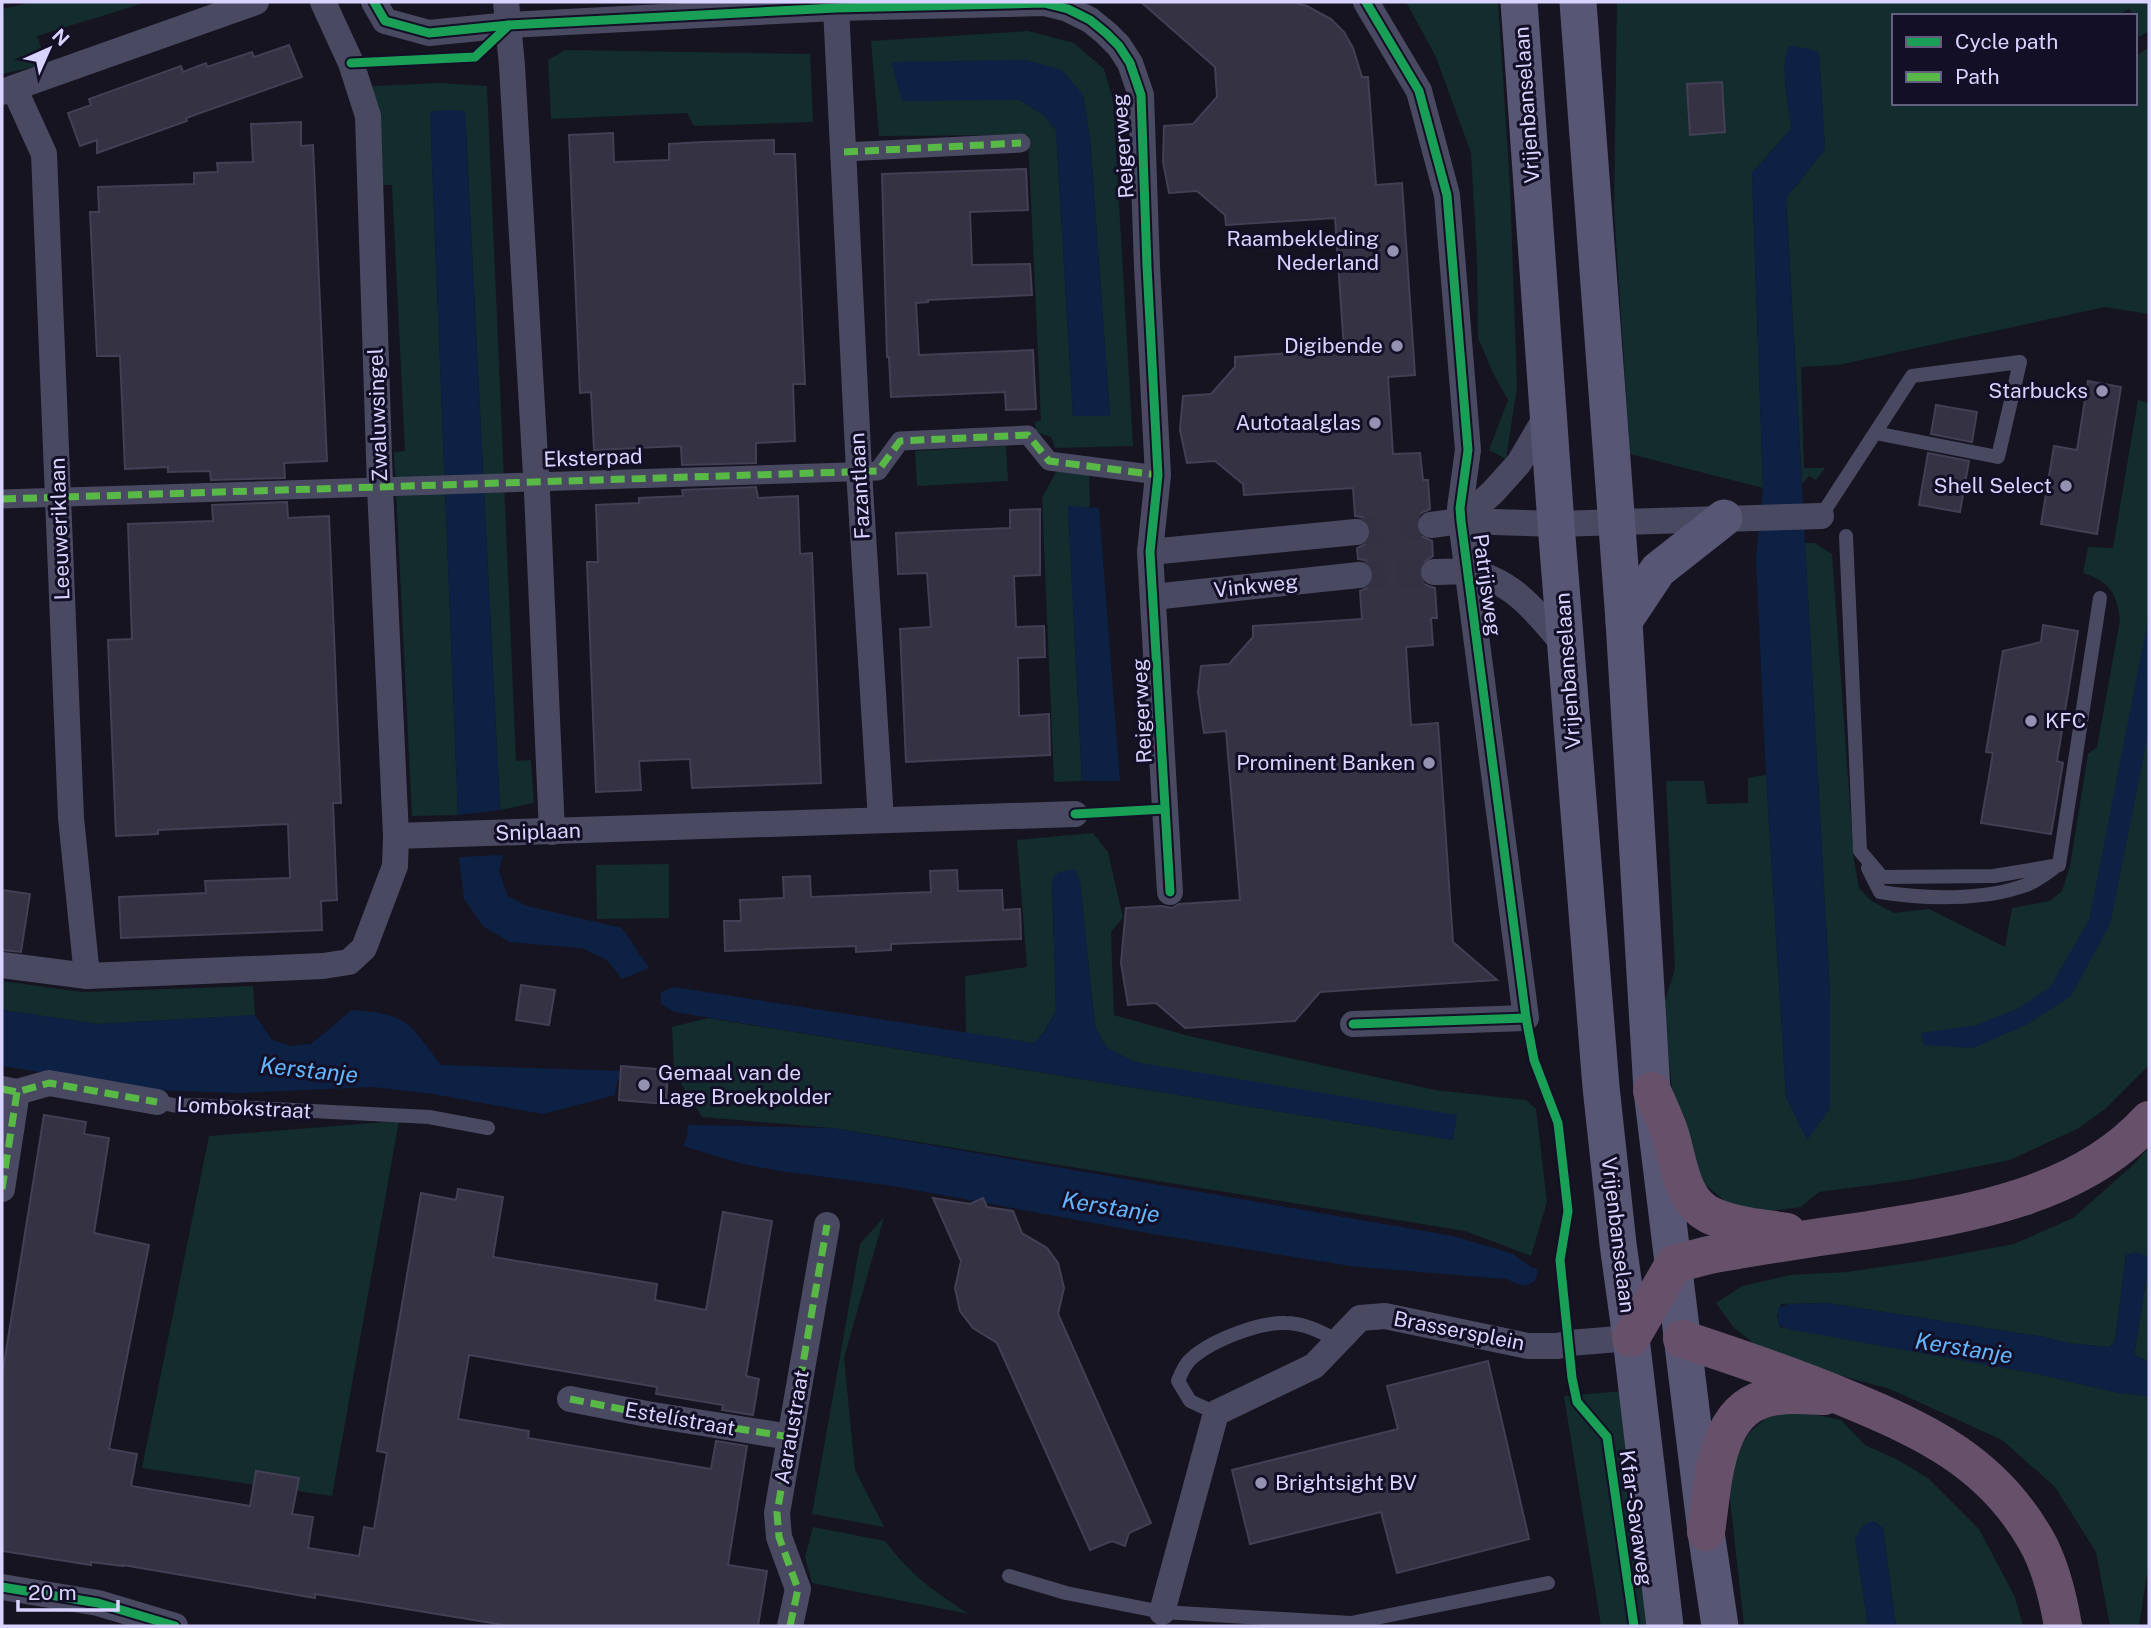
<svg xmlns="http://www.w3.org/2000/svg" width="2151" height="1628" font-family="'Public Sans',sans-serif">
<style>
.green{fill:#132c2d;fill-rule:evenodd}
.water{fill:#0d2144}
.building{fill:#343243;stroke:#433f54;stroke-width:2}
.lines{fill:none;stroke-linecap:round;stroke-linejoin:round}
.minor-tunnel{stroke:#333142;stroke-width:26;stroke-dasharray:26 13;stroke-linecap:butt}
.service{stroke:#4a4962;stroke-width:14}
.pedestrian{stroke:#4a4962;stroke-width:19}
.minor{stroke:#4a4962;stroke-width:26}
.secondary{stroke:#575674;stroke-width:37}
.motorway{stroke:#67516a;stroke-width:38}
.quiet{stroke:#58b947;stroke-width:7;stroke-dasharray:14 7;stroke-linecap:butt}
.cycleway-casing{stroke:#130f26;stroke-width:13}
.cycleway{stroke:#1a9f57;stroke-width:9}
.poi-dot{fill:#9591b1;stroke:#130f26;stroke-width:2.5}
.labels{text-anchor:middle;stroke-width:6;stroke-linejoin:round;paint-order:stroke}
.street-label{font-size:21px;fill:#d9d4ff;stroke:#130f26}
.poi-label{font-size:21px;fill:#d9d4ff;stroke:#130f26;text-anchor:end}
.water-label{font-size:23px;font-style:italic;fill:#62b6ff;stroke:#130f26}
</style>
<rect width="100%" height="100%" fill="#161421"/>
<g class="green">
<path d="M32,2H147L37,36L47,64L2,74V9Z"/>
<path d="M1406,2H1498L1510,186L1517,387L1506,459L1489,450L1508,400L1493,373L1478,338L1477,258L1471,153L1436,57Z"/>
<path d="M1617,2H2149V31L2135,39V16H2130L2132,13L2129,9L2117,16H1894V103H2135V57L2149,47V314L2105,307L1838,365L1801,367L1804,468H1825L1816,480L1809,476L1802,484L1786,198L1825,149L1819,54L1810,49L1790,47C1778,63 1790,107 1791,129L1752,173L1763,488L1630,454L1614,210Z"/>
<path d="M1028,31L1074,43L1104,69L1113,100L1133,446L1055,448L1051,437L1036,432L1035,422L1041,420L1028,135L879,136L871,41ZM1083,95L1090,139L1110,415L1073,416L1056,130L1045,116L1020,100Z"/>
<path d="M565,50L810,54L813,122L694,126L687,113L551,119L548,60Z"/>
<path d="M440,83L487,86L516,761L531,760L534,803L500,810L465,112L447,110L430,112L458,815L412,816L394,452L405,451L392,185H381L373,86Z"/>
<path d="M2138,400L2149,403V1065L2105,1109L2079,1128L2010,1160L1909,1180L1819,1192L1801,1207L1755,1213L1725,1201L1702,1182L1675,1124L1664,1004L1675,969L1666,781H1704L1707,804L1748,803V778L1766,775L1786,1097L1807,1139L1830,1108V997L1805,543H1815L1832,554L1854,861L1859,888L1870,900L1894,913L1929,909L2005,947L2012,908L2050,901L2062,891L2070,866L2088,754L2097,747L2120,620C2117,593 2109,581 2083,573L2088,547L2113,548Z"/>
<path d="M1006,446L1008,481L917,486L915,451Z"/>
<path d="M1089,471L1090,507H1068L1082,781L1054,782L1042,498L1056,472Z"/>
<path d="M1093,833L1108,852L1123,918L1111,932L1114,1015L1189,1036L1435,1090L1526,1100L1536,1109L1547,1202L1531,1256L1465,1231L832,1128L702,1117L674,1072L672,1027L708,1018L1453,1140L1135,1062L1107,1048L1095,1027L1080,881L1052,879L1056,1011L1044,1032L1034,1043L966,1033L965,976L1027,967L1017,840Z"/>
<path d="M669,864V918L597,919L596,865Z"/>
<path d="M2,981L82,992L253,986L255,1015L98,1024L2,1010Z"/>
<path d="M399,1121L332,1496L142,1468L209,1136Z"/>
<path d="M2149,1147V1362L2134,1355L2149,1262L2126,1255L2115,1341L2109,1347L2067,1343L2044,1337L1827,1303L1781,1304L1777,1315L1780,1327L2038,1374L2119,1393L2149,1396V1561L2139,1626H2110L2096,1552L2055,1487L2002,1440L1890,1389L1802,1365L1757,1346L1734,1328L1716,1303L1742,1286L1790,1275L1847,1272L1928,1260L2014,1244L2073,1218L2133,1165Z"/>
<path d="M884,1217L844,1358L855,1470L884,1527L812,1514L860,1244Z"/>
<path d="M1623,1391L1654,1626H1601L1564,1396Z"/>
<path d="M1797,1411L1841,1420L1865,1445L1898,1460L1928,1478L1979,1529L2015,1597L2023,1626H1896L1883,1528L1873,1521L1855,1539L1868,1626H1744L1729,1490L1737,1453L1749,1433L1767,1417Z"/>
<path d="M813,1527L885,1541C911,1575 933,1591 969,1614L812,1583L805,1557Z"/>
</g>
<g class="water">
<path d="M1790,46L1810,49L1819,53L1825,149L1786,198L1830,997V1108L1807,1140L1786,1097L1766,775L1756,558L1763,488L1752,173L1791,129C1790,107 1778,63 1790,46Z"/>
<path d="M1026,60L1062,70L1083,95L1090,139L1110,416H1073L1056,130L1045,116L1020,100L902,101L891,62Z"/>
<path d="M447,110L465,111L500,810L458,815L430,112Z"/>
<path d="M1068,506L1099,508L1120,781H1082Z"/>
<path d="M2149,615V730L2110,924L2071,996L2028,1024L1973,1048L1924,1045L1921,1033L1977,1025L2019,1008L2050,987L2089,920Z"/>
<path d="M503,855L499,871L508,896L527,906L622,928L649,968L622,979L607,960L582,948L509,942L483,926L464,899L459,857Z"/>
<path d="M1075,869L1080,881L1095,1027L1107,1048L1135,1062L1457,1115L1453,1140L674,1012L661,1004V992L674,987L1034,1043L1044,1032L1056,1011L1052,879L1059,872Z"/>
<path d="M2,1010L98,1024L255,1015L272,1040L292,1046L311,1044L352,1010C408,1014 408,1022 441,1065L624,1071L617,1082L615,1095L543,1114L433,1094L373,1087L240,1093L152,1090L2,1066Z"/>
<path d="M688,1125L832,1128L1453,1236L1513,1254L1532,1268H1536L1538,1273L1534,1282L1523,1286L1506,1279L1350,1266L1153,1234L893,1186L780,1171L739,1163L683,1146L687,1137Z"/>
<path d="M2135,1252L2147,1256L2149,1262L2134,1355L2149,1362V1396L2119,1393L2038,1374L1788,1329L1778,1324V1309L1787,1304L1827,1303L2044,1337L2067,1343L2109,1347L2115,1341L2126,1255Z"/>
<path d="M1873,1521L1883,1528L1896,1626H1868L1855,1539L1862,1526Z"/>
</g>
<g class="building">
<path d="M1141,2H1292L1307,6L1331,19L1344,32L1353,48L1362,77H1368L1376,185L1402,183L1415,375L1388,377L1393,454L1420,453L1423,480H1428L1430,509L1421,513L1416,520L1415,526L1419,535L1432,541L1433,556L1421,564L1418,573L1421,581L1426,585L1435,588L1437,618H1431L1433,645L1406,647L1411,725L1438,723L1453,942L1497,980L1320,992L1295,1021L1185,1028L1156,1003L1128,1005L1121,963L1126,908L1162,906L1172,908L1179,904L1240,900L1226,731L1204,733L1198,692L1201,666L1229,664L1253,637V626L1362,619L1360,591L1369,587L1373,582L1375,574L1371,565L1365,560L1358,559L1357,548L1366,544L1370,539L1372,531L1368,522L1362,517L1355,516L1353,488L1244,495L1243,484L1215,461L1187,463L1180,430L1183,396L1211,394L1235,367V357L1344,349L1335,218L1226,225L1225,215L1197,191L1169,193L1163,162L1164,126L1193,124L1217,97L1215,67Z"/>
<path d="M289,45L302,77L186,118L187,121L97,153V140L80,146L68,113L91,105L89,99L181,66L183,72L206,63L207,67L252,52L254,57Z"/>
<path d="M1722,82L1725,132L1690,135L1687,84Z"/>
<path d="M301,122V146L313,145L327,461L284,463L285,478L211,480L210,471L168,472V467L125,469L120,356H97L90,212H99L98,187L194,184V173L218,172L217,163L253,162L251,124Z"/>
<path d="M613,133L614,162L669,160V144L703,142L774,140V154H795L805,384H793L795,441L756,443V463L682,465L681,446L594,450L591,392L580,393L569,135Z"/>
<path d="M1026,169L1028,210L970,212L972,265L1030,264L1032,295L928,300V302L916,303L919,355L1033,350L1036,409L1006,410L1005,392L891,397L889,357H887L882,174Z"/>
<path d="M2088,381L2121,387L2097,534L2041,524L2054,446L2077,450Z"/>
<path d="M1936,405L1977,412L1972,442L1931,434Z"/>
<path d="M1928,453L1969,461L1960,512L1919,505Z"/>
<path d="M756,487L758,498L798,496L800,554L812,553L821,783L692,788L690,759L639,761L641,790L596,792L587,562H598L596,505L639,503V498L683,496L682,490Z"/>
<path d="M287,502L288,518L329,516L341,803H333L337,900L321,901L322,930L121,938L119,897L206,893L205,881L290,878L288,824L158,830V834L116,836L108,640L132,639L128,524L213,521L212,505Z"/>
<path d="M1040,509V575L1014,576L1016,627L1044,626L1045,657L1018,658L1019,716L1049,714L1050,755L906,762L900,629L931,627L927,573L898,574L896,533L1010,528V510Z"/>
<path d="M2043,625L2078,631L2057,761L2063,763L2051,834L1981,823L1993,753L1986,752L2003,651L2041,642Z"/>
<path d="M957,870L958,891L1002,890L1003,910L1020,909L1021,939L891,944V950L856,952V946L725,951L724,921H741L740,900L784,898L783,877L810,876L811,897L881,894L931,892L930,871Z"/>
<path d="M2,890L30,894L21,952L2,950Z"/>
<path d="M521,985L555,990L549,1025L516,1020Z"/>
<path d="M621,1066L668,1070L666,1104L619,1100Z"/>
<path d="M44,1115L86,1122L84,1134L109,1138L94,1233L149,1245L109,1449L137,1454L131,1486L250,1506L256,1471L299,1478L292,1514L313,1517L308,1548L359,1556L364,1527L374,1529L387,1453L377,1451L421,1193L456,1200L458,1189L503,1197L493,1257L657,1284L655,1300L706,1310L723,1212L772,1221L746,1376L759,1379L753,1415L722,1410L723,1405L656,1394L657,1387L469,1355L458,1419L529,1431L528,1438L711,1469L716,1441L747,1446L728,1565L767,1571L758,1626H510L315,1594V1598L123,1565V1566L91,1562V1565L2,1551V1376Z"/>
<path d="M933,1198L970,1204L983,1198L987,1207L1013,1211L1022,1233L1047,1248L1058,1263L1064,1288L1058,1314L1151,1523L1129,1533L1125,1546L1112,1541L1090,1550L997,1343L973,1328L960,1311L955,1288L961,1261Z"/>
<path d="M1488,1361L1529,1539L1397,1573L1381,1512L1250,1544L1232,1470L1398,1429L1387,1386Z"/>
</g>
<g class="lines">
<g class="minor-tunnel">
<path d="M1356,532L1431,525"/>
<path d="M1359,575L1434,572"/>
</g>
<g class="service">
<path d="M1821,516L1912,376L2020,362L1998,457L1875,433"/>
<path d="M1846,536L1860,851L1882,877L1994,876L2059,865L2100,598"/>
<path d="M1868,868L1880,892C1924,899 1983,901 2026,885C2035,882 2045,874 2054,868"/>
<path d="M157,1102L178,1106L193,1105L429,1117L488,1128"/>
<path d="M1216,1413L1190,1401L1178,1381C1181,1374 1184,1366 1189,1361C1207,1342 1258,1322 1285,1323C1304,1323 1321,1332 1337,1340"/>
<path d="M1009,1576L1066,1593L1162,1612L1351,1623L1548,1583"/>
</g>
<g class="pedestrian">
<path d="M844,152L1021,143"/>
<path d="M2,499L878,471L900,441L1028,435L1049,461L1158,475"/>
</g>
<g class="minor">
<path d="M323,2L351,63L368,116L380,487L396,836"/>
<path d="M374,2L385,21L429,33L509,25L836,8L1044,3L1068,9L1090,20L1106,33L1119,46L1130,63L1141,95L1147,266L1158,475L1150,552L1170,892"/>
<path d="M506,2L512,66L537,492L552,832"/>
<path d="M836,8L859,471L881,820"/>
<path d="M14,88L44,154L71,818L87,976"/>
<path d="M2,92L256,2"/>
<path d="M1461,521L1493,492L1519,463L1549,412"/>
<path d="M1431,525L1461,521L1556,524L1821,516"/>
<path d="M1150,552L1356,532"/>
<path d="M1434,572C1445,572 1457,571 1467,572C1512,578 1539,615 1566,647"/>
<path d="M1153,597L1359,575"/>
<path d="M2,965L87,976L323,966L349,962L364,948L395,866L396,836L1075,814"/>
<path d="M1353,1024L1526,1018L1461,521L1460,508L1468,450L1447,195L1419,91L1366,2"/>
<path d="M2,1089L17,1092L49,1083L157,1102"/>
<path d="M2,1189L17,1092"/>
<path d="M570,1399L647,1414L790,1437"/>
<path d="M2,1587L98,1603L175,1626"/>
<path d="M1162,1612L1216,1413L1314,1366L1360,1318L1385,1316L1528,1346H1558L1569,1343L1631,1338"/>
<path d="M790,1626L798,1589L779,1537L777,1513L827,1225"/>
</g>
<g class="secondary">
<path d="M1519,2L1556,524L1601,1087L1618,1244L1631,1338L1665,1626"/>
<path d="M1578,2L1624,621L1652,1091L1706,1532L1720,1626"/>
<path d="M1624,621L1658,570L1724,518"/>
</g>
<g class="motorway">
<path d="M1652,1091C1658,1104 1664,1117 1669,1131C1679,1160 1680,1202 1712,1216C1734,1226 1763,1228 1787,1232"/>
<path d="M1631,1338L1674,1264L1709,1255C1760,1246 1811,1238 1862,1231C1962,1215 2077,1199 2149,1120"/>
<path d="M1682,1339C1737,1357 1790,1375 1843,1397C1923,1430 1991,1461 2036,1540C2051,1566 2058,1597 2063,1626"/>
<path d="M1706,1532C1713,1489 1713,1413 1764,1399C1783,1393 1804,1395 1824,1396"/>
</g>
<g class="quiet">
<path d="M844,152L1021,143"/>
<path d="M2,499L878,471L900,441L1028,435L1049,461L1158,475"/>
<path d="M2,1089L17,1092L49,1083L157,1102"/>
<path d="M2,1189L17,1092"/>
<path d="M570,1399L647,1414L790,1437"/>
<path d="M790,1626L798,1589L779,1537L777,1513L827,1225"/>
</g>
<defs>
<g id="cycleway">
<path d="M374,2L385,21L429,33L509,25L836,8L1044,3L1068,9L1090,20L1106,33L1119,46L1130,63L1141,95L1147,266L1158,475L1150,552L1170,892"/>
<path d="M351,63L475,57L509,25"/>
<path d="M1075,814L1165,809"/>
<path d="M1526,1018L1534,1060L1558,1123L1568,1211L1560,1260L1572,1378L1577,1402L1607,1437L1634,1626"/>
<path d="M1353,1024L1526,1018L1461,521L1460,508L1468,450L1447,195L1419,91L1366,2"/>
<path d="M2,1587L98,1603L175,1626"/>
</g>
</defs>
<use href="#cycleway" class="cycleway-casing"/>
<use href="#cycleway" class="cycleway"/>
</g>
<g class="poi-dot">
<circle cx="1393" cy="251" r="7"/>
<circle cx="1397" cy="346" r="7"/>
<circle cx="2102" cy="391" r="7"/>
<circle cx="1375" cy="423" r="7"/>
<circle cx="2066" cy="486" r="7"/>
<circle cx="2031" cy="721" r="7"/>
<circle cx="1429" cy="763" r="7"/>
<circle cx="644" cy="1085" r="7"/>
<circle cx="1261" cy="1483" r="7"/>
</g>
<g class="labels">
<g class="street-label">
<text transform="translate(1527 105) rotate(-94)" y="7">Vrijenbanselaan</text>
<text transform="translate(1123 146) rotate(-94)" y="7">Reigerweg</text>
<text transform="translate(378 415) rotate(-92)" y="7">Zwaluwsingel</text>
<text transform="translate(593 458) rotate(-2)" y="7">Eksterpad</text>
<text transform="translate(860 486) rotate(-93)" y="7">Fazantlaan</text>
<text transform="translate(60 529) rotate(-92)" y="7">Leeuweriklaan</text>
<text transform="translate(1487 585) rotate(82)" y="7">Patrijsweg</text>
<text transform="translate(1256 586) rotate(-6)" y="7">Vinkweg</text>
<text transform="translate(1568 671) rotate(-94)" y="7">Vrijenbanselaan</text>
<text transform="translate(1142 711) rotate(-93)" y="7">Reigerweg</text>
<text transform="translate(538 832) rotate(-2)" y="7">Sniplaan</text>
<text transform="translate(244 1108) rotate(3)" y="7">Lombokstraat</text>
<text transform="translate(1618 1235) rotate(83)" y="7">Vrijenbanselaan</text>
<text transform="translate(1459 1331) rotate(11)" y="7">Brassersplein</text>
<text transform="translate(680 1419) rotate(10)" y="7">Estelístraat</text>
<text transform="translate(792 1427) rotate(-80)" y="7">Aaraustraat</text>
<text transform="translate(1636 1518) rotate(82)" y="7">Kfar-Savaweg</text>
</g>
<g class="poi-label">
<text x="1379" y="246">Raambekleding<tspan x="1379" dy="24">Nederland</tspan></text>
<text x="1383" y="353">Digibende</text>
<text x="2088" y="398">Starbucks</text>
<text x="1361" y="430">Autotaalglas</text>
<text x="2052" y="493">Shell Select</text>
<text x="2045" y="728" text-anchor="start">KFC</text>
<text x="1415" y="770">Prominent Banken</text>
<text x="658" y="1080" text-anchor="start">Gemaal van de<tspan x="658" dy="24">Lage Broekpolder</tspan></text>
<text x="1275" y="1490" text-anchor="start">Brightsight BV</text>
</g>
<g class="water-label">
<text transform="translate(309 1070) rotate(6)" y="8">Kerstanje</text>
<text transform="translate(1111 1207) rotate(9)" y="8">Kerstanje</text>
<text transform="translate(1964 1348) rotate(9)" y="8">Kerstanje</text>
</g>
</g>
<rect width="2151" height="1628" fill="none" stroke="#d9d4ff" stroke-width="7"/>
<rect x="1892" y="14" width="245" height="91" fill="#130f26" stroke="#625e7d" stroke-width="2"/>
<rect x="1906" y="37" width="35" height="10" fill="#1a9f57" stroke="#625e7d" stroke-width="2"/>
<text x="1955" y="49" font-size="21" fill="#d9d4ff">Cycle path</text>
<rect x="1906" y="72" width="35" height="10" fill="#58b947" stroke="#625e7d" stroke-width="2"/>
<text x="1955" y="84" font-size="21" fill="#d9d4ff">Path</text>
<g transform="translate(49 49) rotate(45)" stroke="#130f26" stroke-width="5" paint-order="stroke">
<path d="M0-5L12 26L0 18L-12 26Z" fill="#d9d4ff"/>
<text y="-10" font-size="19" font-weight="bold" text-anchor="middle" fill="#d9d4ff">N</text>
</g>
<path d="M18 1600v10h100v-10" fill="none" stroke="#d9d4ff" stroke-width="3.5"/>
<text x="28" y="1600" font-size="21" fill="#d9d4ff" stroke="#130f26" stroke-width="5" paint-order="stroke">20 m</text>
</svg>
